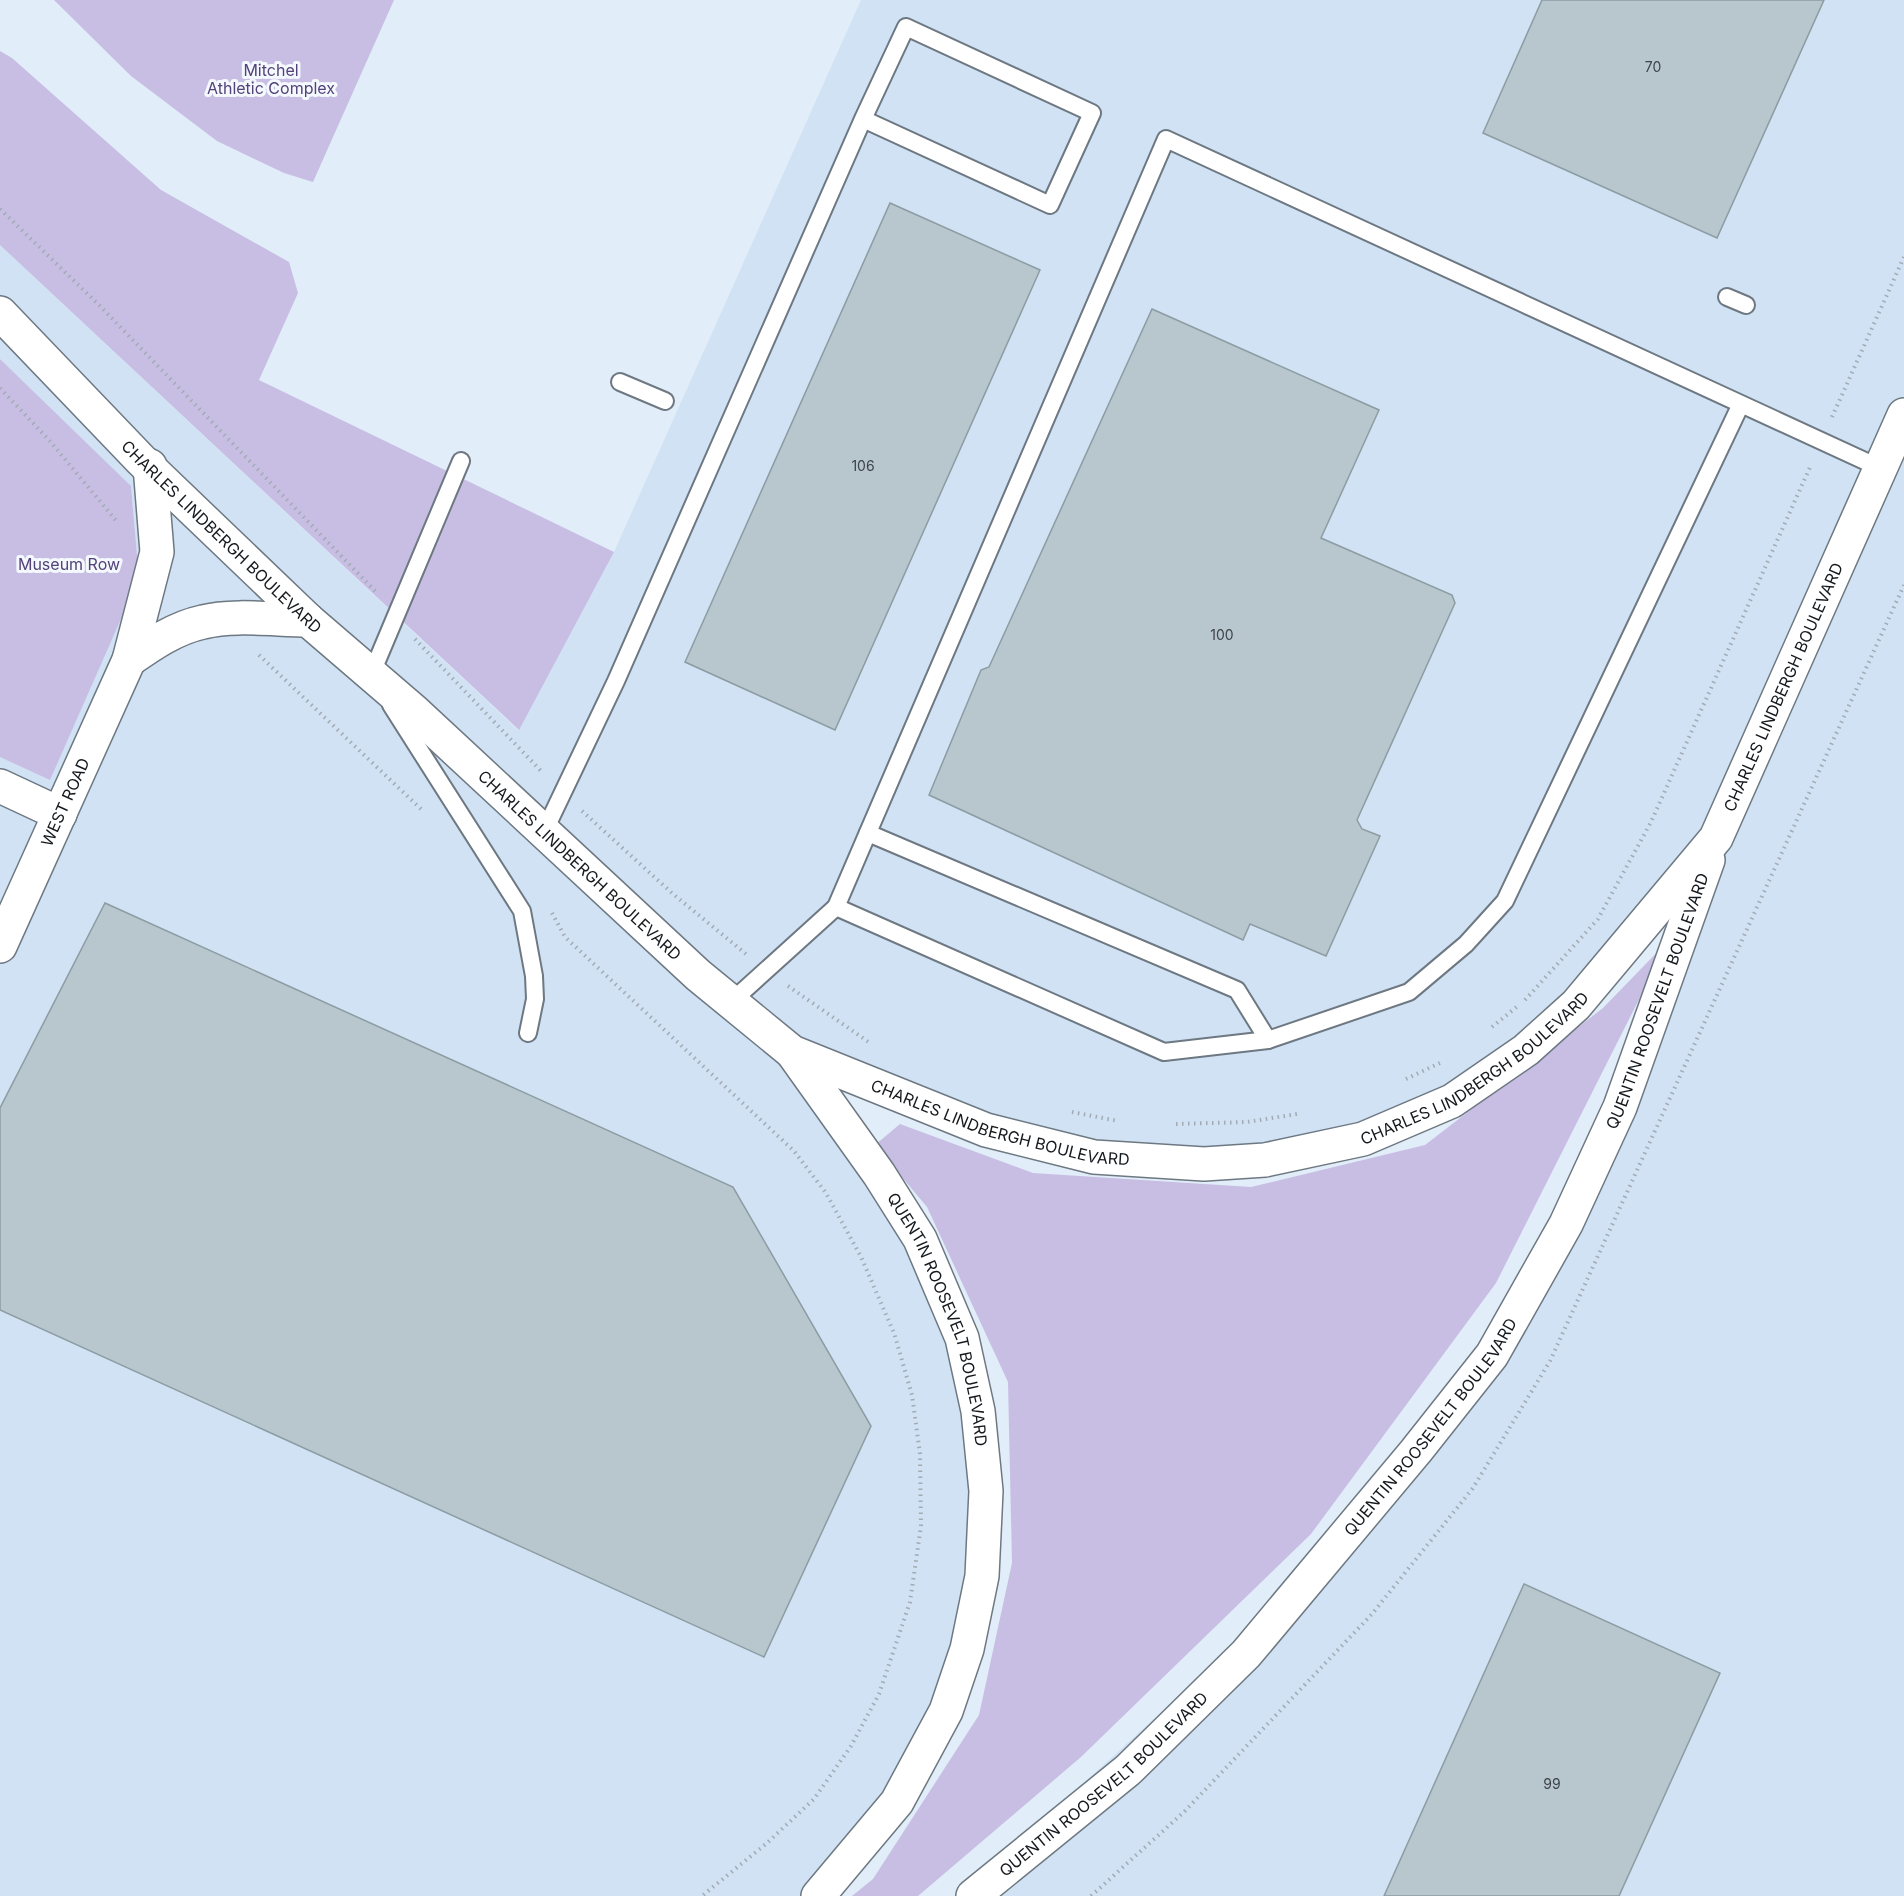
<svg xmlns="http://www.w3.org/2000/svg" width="1904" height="1896" font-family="Inter,sans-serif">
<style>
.built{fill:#d0e2f3}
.green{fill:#c8bee4}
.building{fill:#b7c7cd;stroke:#8c9ca2;stroke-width:1.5}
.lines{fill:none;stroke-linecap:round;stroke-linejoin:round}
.service-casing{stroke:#6d7882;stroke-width:20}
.minor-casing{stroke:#6d7882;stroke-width:36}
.tertiary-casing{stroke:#6d7882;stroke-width:36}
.path{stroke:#a2abb4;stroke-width:4;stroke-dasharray:1.5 4.5;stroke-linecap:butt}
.service{stroke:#fff;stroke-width:16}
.minor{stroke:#fff;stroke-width:33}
.tertiary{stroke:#fff;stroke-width:33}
.labels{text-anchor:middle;stroke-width:6;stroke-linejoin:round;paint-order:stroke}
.number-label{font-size:14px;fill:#3e4449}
.park-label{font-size:16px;fill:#54427a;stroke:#f4f9fe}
.street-label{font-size:16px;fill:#15191d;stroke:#f4f9fe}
</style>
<rect width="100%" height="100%" fill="#e1edf8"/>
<path class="built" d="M861,0H1904V1896H959L1251,1631L1443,1402L1576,1189L1722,836L1470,1099L1301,1159L1122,1166L807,1063L959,1311L996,1472L914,1787L821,1896H0V757L139,578L131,486L0,359V245L518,730L614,552Z"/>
<g class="green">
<path d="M54,0H394L313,182L284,173L217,141L131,76Z"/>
<path d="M0,51L12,58L161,190L289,262L298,293L259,380L614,552L519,730L0,245Z"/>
<path d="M0,359L131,486L139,578L50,780L0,757Z"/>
<path d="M1669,940L1496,1283L1311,1534L1081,1757L918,1896H852L873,1879L979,1715L1012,1563L1008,1382L927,1207L875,1145L900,1124L1033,1173L1251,1187L1425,1145L1603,1008Z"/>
</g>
<g class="building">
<path d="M1542,0H1824L1717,238L1483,133Z"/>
<path d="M890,203L1040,270L835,730L685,662Z"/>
<path d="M1152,309L1379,410L1321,538L1452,595L1455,603L1357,820L1362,829L1380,836L1326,956L1250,924L1243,940L929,795L981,670L989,667Z"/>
<path d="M105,903L733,1187L871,1426L764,1657L0,1310V1108Z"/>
<path d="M1524,1584L1720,1673L1619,1896H1384Z"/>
</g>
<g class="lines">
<defs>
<g id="service">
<path d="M1727,297L1746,305"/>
<path d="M620,382L665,401"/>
<path d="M1741,404L1505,901L1466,944L1409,992L1268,1040L1164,1052L836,907L1166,139C1404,248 1642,359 1880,468"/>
<path d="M374,679L371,675L461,461"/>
<path d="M391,705L522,911L534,976L535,999L528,1033"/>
<path d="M544,832L616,681L863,119L906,27L1092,113L1050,205L863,119"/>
<path d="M868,833L1237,990L1268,1040"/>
<path d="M731,1002L836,907"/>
</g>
<g id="minor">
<path d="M129,660C152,644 175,628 203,622C234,614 276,620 308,620"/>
<path d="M0,786L60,814"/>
<path id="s1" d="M0,946L129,660L157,552L150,466"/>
</g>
<g id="tertiary">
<path id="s2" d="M0,313L141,460L308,620L415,712L698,975L792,1052L986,1130L1094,1157L1204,1164L1265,1160L1363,1139L1452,1101L1526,1050L1576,1005L1716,838L1904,415"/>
<path id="s3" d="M792,1052L879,1174L920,1239L962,1338L978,1411L986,1491L982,1576L967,1649L946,1711L897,1802L818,1896"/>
<path id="s4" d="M973,1896L1128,1770L1246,1654L1416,1451L1492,1355L1566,1224L1620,1107L1708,860"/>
</g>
</defs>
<use href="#service" class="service-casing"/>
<use href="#minor" class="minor-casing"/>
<use href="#tertiary" class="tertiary-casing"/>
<g class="path">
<path d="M0,209L100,306L376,592"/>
<path d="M0,388L49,440L118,523"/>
<path d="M1832,417L1904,257"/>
<path d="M415,639L542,772"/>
<path d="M259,655L423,811"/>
<path d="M582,811L673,894L746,954"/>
<path d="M552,913L565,937L794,1151L826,1193L861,1257L894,1333L912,1395L920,1454L921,1526L910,1602L879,1694L851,1746L814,1799L767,1843L702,1896"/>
<path d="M788,986L870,1043"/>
<path d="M1525,1000L1598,919L1651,822L1811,465"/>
<path d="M1492,1027L1519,1005"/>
<path d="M1406,1079L1442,1062"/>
<path d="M1072,1112L1118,1121"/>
<path d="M1176,1124L1247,1122L1297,1114"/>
<path d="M1091,1896L1184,1812L1372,1614L1473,1488L1550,1361L1904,585"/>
</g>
<use href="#service" class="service"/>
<use href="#minor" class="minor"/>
<use href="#tertiary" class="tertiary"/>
</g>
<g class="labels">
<g class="number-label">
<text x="1653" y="72">70</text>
<text x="863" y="471">106</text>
<text x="1222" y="640">100</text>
<text x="1552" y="1789">99</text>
</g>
<g class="park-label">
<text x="271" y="76">Mitchel<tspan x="271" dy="18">Athletic Complex</tspan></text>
<text x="69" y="570">Museum Row</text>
</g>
<g class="street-label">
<text dy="6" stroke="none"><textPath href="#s2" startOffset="315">CHARLES LINDBERGH BOULEVARD</textPath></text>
<text dy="6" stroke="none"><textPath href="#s2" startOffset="2313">CHARLES LINDBERGH BOULEVARD</textPath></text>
<text dy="6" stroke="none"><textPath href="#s1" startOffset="158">WEST ROAD</textPath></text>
<text dy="6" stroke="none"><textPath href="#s2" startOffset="801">CHARLES LINDBERGH BOULEVARD</textPath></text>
<text dy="6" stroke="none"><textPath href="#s4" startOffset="1144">QUENTIN ROOSEVELT BOULEVARD</textPath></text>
<text dy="6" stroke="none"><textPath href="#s2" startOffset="1809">CHARLES LINDBERGH BOULEVARD</textPath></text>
<text dy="6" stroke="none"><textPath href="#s2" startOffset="1305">CHARLES LINDBERGH BOULEVARD</textPath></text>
<text dy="6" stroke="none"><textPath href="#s3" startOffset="309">QUENTIN ROOSEVELT BOULEVARD</textPath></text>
<text dy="6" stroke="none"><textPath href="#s4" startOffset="658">QUENTIN ROOSEVELT BOULEVARD</textPath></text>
<text dy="6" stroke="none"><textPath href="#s4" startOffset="172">QUENTIN ROOSEVELT BOULEVARD</textPath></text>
</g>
</g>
</svg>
